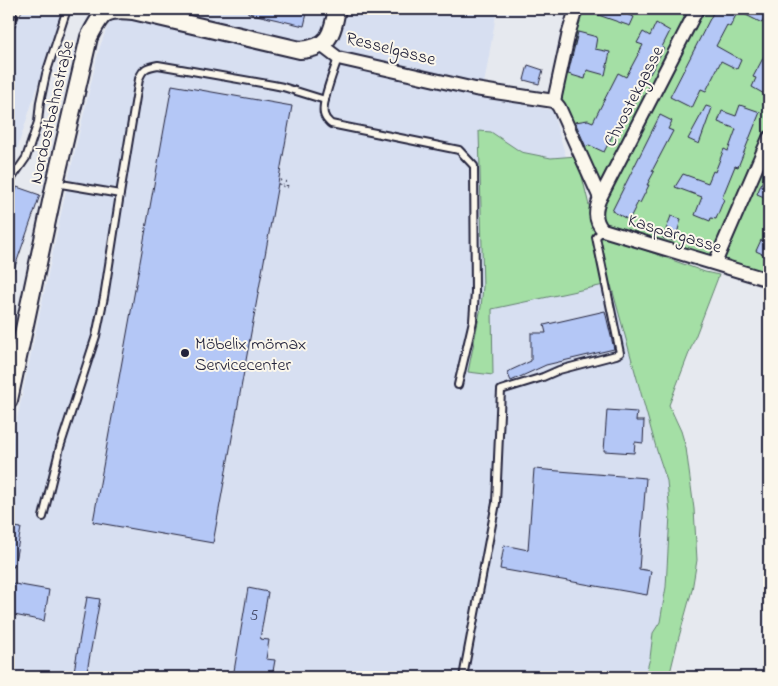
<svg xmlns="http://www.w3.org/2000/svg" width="778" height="686" font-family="'Indie Flower',sans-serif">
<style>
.built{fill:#d7dff1}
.green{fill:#a4dfa5;stroke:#638070}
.building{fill:#b4c7f6;stroke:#22223b}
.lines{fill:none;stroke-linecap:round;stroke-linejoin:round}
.lane-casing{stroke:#22223b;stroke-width:10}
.street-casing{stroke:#22223b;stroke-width:16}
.secondary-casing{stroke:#22223b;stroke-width:20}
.path{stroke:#22223b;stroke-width:2.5;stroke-dasharray:1 4;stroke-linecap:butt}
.lane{stroke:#fbf7ec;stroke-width:6}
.street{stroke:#fbf7ec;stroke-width:12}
.secondary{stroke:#fbf7ec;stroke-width:16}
.rail-casing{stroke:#22223b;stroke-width:5.5}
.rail{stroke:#fbf7ec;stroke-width:4;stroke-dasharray:11;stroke-linecap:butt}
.poi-dot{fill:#22223b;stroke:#fbf7ec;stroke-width:2}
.labels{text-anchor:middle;stroke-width:4;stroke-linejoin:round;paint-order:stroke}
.number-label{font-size:15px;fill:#464b6a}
.street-label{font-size:18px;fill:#22223b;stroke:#fbf7ec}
.poi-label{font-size:18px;fill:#22223b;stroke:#fbf7ec;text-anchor:start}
</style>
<rect width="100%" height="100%" fill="#e6e9ef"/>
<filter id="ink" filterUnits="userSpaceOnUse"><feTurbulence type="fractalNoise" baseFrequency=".02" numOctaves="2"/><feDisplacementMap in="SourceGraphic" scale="10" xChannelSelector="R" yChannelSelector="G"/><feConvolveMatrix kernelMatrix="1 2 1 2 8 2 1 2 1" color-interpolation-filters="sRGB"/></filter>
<g filter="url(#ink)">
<g class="built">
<path d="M12,9H63L15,155L9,153V17Z"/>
<path d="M114,9H497L482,96L552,110L604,285L616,284L657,451L667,481L670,514L666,586L660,623L653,633L650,658L645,677H9V456L70,172L99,49Z"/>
</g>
<g class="green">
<path d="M576,9H769V280L603,230L600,198L559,107Z"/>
<path d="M479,131L491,132L521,152L551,158L577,156L594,226L598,233L705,272L719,275L669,405L681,431L686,448L694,509L697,560L692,590L677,644L669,677H645L650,658L653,633L660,622L666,587L670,514L667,481L657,451L611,285H604L492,309L493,375L468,372L481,307L483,287Z"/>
</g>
<g class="building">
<path d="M248,9H308L304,26L248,13Z"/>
<path d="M584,9H631L628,15L634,17L630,26L584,10Z"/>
<path d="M715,9H769L762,23L738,11L730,27L727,25L716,46L741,60L737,69L721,61L706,91L701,89L692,108L670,97Z"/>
<path d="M656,23L670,31L662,47L664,48L650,74L649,73L620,130L616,128L604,152L589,145L586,147L575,122L588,120L593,122L618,73L626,77L643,45L637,43L643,32L650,36Z"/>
<path d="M578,32L597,37L595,49L610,52L605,75L587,70L585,79L568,74Z"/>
<path d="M769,47V89L766,95L752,87L756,78L753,77Z"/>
<path d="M528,65L543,70L539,84L524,80Z"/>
<path d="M172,85L292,106L213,543L93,522Z"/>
<path d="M740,105L760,112L738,167L735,166L722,198L724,199L716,219L711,218L710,221L695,215L702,197L675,187L683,174L708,183L713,171L715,172L724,149L728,151L736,129L718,122L722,111L736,116Z"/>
<path d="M706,106L712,108L699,144L688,139Z"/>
<path d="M660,115L672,121L668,129L673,131L652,171L654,172L647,185H649L640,203L638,202L629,220L612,211Z"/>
<path d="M769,165V199L757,194Z"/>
<path d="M17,187L40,195L10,281H9V211Z"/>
<path d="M671,216L681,219L675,241L663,238Z"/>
<path d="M761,240L769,244V257L756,251Z"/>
<path d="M605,311L614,349L546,365L511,381L507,372L531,361V333H546L544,325Z"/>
<path d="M607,410L637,412L636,421H644L643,443L635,442L634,453L604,451Z"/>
<path d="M534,469L646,478L639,569L651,571L647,595L500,569L504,545L528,550Z"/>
<path d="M9,526L21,528L14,567L9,566Z"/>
<path d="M9,583L49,590L44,621L9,614Z"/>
<path d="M248,588L268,592L260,639L269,640L266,659L275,660L272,677H233Z"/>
<path d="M87,597L100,599L86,677H73Z"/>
</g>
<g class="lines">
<defs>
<g id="lane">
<path d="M338,58C334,71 321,102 324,114C325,119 328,121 331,124L459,150L474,166L475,292L473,321L458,385"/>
<path d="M12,178L26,158L38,122L40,102L46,74L67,9"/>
<path d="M120,194L139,79C143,68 147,67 158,65L273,85L283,87L325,100"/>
<path d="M43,517L60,447L96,336L104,297L120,194L55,183"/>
<path d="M463,677L496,503L501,390L543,377L559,370L616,355L620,353L596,237L603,230"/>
</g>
<g id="street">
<path d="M576,9L569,32L554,101L559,107L600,198"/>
<path d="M697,9L600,198C595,209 594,221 603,230L769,280"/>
<path d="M321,45L338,58L475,89L554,101"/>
<path d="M715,263L769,138"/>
</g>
<path id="secondary" d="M9,400L55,183L89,37C102,13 104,8 133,11L300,50C329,48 332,35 337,9"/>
</defs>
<use href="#lane" class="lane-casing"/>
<use href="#street" class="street-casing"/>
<use href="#secondary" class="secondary-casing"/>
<path class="path" d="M287,186V182L280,180L279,185L288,187"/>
<use href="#lane" class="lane"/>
<use href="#street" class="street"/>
<use href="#secondary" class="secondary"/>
<defs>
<path id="rail" d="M9,34L20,9"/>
</defs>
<use href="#rail" class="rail-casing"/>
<use href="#rail" class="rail"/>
</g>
</g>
<circle class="poi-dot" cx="185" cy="353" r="5"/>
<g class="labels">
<g class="number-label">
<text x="254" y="620">5</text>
</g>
<g class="street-label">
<text transform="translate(391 48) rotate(14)" y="6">Resselgasse</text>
<text transform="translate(633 96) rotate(-63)" y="6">Chvostekgasse</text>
<text transform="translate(51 112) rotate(-77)" y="6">Nordostbahnstraße</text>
<text transform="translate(675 233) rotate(17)" y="6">Kaspargasse</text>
</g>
<g class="poi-label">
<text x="195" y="349">Möbelix mömax<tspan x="195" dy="21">Servicecenter</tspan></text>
</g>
</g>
<rect width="778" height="686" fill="none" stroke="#fbf7ec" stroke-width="30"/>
<rect x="15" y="15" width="748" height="656" fill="none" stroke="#22223b" stroke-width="2" filter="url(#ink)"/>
</svg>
